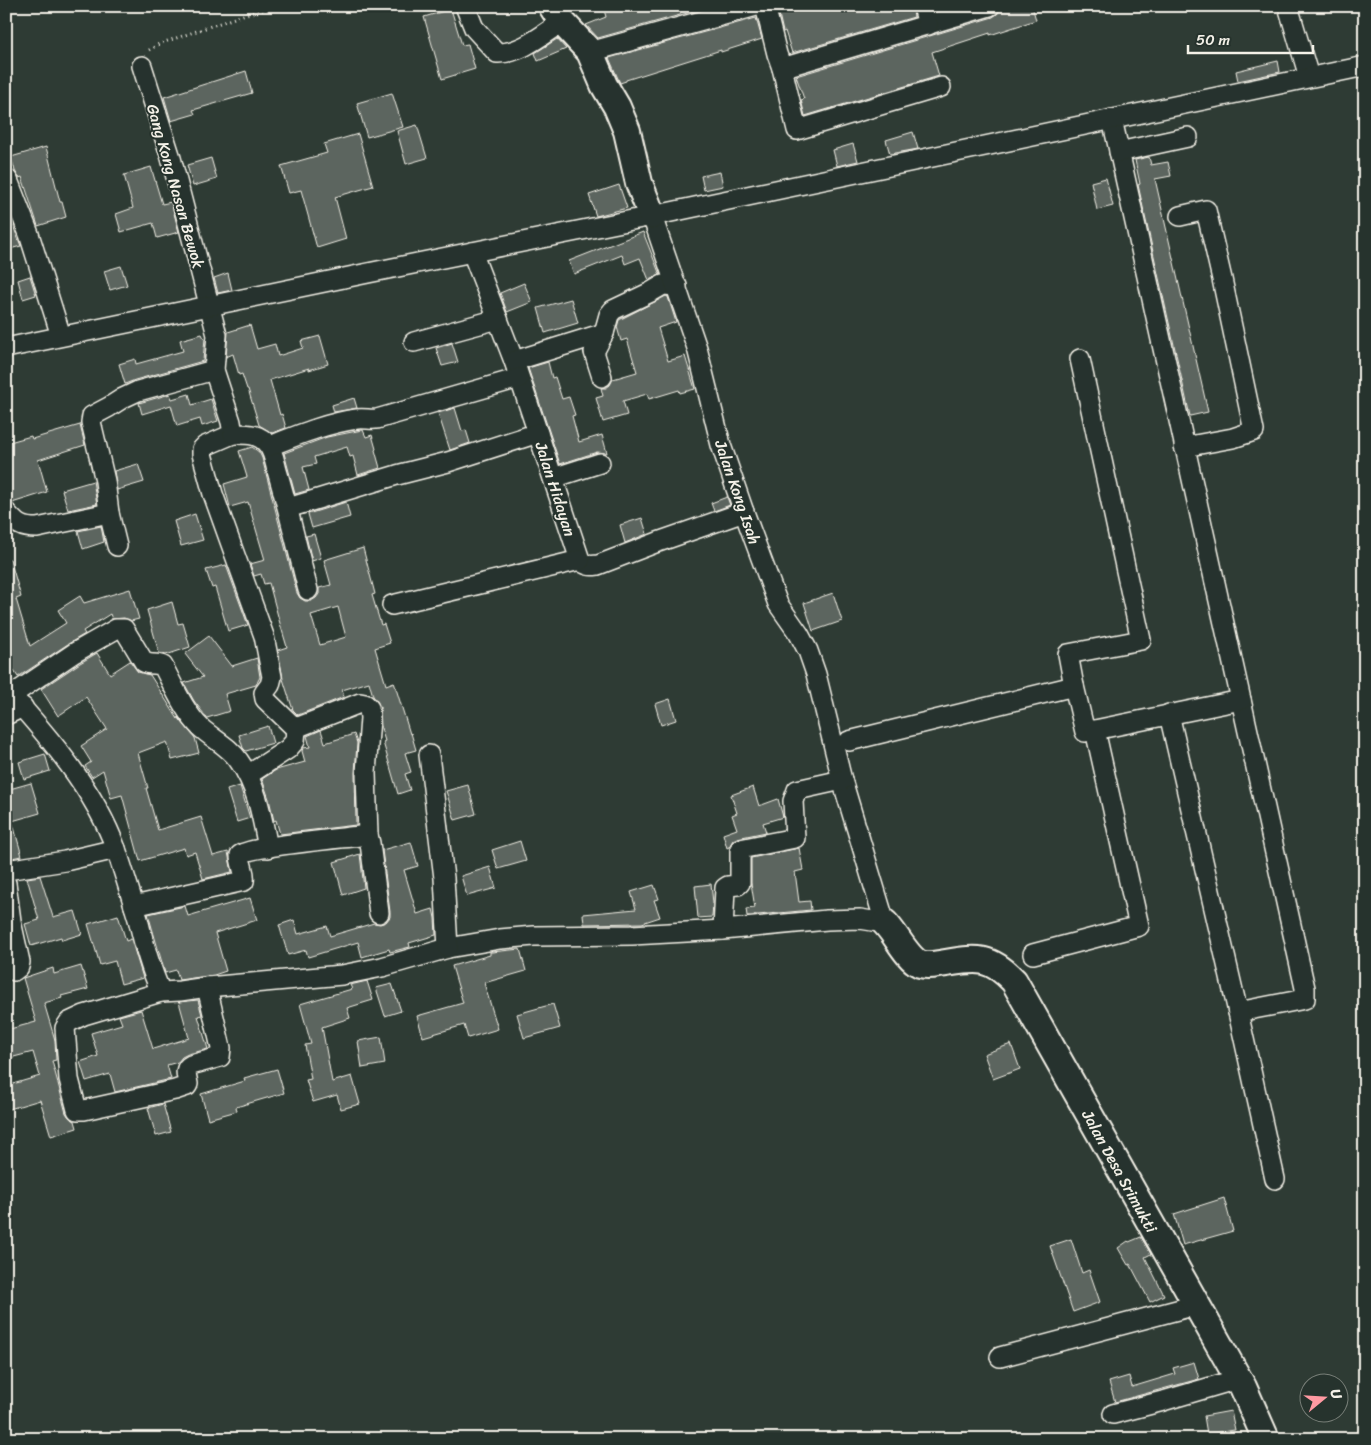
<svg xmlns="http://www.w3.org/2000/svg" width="1371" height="1445" font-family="Sriracha,sans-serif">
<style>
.building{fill:#5c655e;stroke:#f4f1e8;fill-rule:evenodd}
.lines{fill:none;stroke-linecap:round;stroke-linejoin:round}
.street-casing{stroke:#f4f1e8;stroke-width:22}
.secondary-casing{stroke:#f4f1e8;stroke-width:30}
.path{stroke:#f4f1e8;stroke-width:3;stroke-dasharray:1 4;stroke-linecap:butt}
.street{stroke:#26332d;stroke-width:19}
.secondary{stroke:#26332d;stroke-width:26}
.labels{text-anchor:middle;stroke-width:4;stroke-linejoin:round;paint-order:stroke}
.street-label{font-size:16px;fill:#f4f1e8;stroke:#26332d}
</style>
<rect width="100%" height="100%" fill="#2e3b34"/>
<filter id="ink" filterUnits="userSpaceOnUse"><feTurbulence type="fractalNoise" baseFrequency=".02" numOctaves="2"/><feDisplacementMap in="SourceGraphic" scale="10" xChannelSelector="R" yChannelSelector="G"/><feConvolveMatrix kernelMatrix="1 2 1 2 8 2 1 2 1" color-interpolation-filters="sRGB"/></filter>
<g filter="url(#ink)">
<g class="building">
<path d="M603,6H704L705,8L598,38L586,25L606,17Z"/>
<path d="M779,6H912L914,17L792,53L785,31L783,32L778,10L780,9Z"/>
<path d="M1001,6H1032L1036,20L990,35V33L932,52L939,76L805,116L801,100L804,99L796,76L993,17L998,13Z"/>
<path d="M451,9L462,45L468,44L475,69L442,79L424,17Z"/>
<path d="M756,18L762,39L721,52V50L626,80V81L620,83L609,58Z"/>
<path d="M557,39L566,49L538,61L535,53Z"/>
<path d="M1278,61L1280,72L1238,81L1236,71Z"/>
<path d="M246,71L252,93L193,110L195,114L171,121L164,97Z"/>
<path d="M392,93L403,127L367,137L357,103Z"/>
<path d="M417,125L427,158L406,164L397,131Z"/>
<path d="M913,132L918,149L890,154L886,140Z"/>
<path d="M358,134L373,186L335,197L346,239L317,248L301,190L289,193L281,166L327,153L324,144Z"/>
<path d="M853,144L858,161L837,166L833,150Z"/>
<path d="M46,147L60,202H62L66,217L38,226L22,177L19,178L15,171L11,157Z"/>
<path d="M1149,157L1151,165L1168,162L1171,176L1155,179L1208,412L1190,416L1138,185L1140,184L1135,160Z"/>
<path d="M211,158L217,179L193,186L187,165Z"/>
<path d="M151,167L162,204L171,202L179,232L157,238L153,223L121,232L116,214L133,208L124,175Z"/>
<path d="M720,172L723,186L704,190L701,176Z"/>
<path d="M1106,178L1113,206L1097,210L1091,182Z"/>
<path d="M619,185L627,208L596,216L589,195Z"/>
<path d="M6,210H7L21,246L6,250Z"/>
<path d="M643,232L660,275L649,280L640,258L625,264L622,255L574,274L569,261Z"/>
<path d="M121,266L127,285L110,290L104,271Z"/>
<path d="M228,273L232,290L218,293L214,278Z"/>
<path d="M30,276L36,295L23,299L18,280Z"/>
<path d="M524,283L532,302L507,312L500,293Z"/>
<path d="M666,296L668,297L676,322L658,328L668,361L685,356L695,389L680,393L679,390L649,399L647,394L623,401L627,415L603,422L596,398L603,396L601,388H606L610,385L613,379L637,372L627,339L621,341L617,327L619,320Z"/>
<path d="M571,299L578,323L545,333L538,308Z"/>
<path d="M250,325L257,349L275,344L278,356L303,348L301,341L320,336L328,364L309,370V368L270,380L280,415L282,414L286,428L272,433L259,425L248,389H247L242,374L239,375L233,354L226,357L228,332Z"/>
<path d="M202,334L204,338H205L203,361L135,380L125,384L119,364L135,359L136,364L183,351L180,340Z"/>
<path d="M452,343L458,362L442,366L436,348Z"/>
<path d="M548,362L552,378L555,377L562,399L569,397L575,415L572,416L579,442L602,435L607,453L597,452L560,464L528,368Z"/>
<path d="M170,394L172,399L189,394L192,405L211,399L218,421L202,426L200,419L177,426L171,405L142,414L139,403Z"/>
<path d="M354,398L357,408L334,412L332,405Z"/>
<path d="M455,408L462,431L466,430L470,443L450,450L438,413Z"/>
<path d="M80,425L85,445L38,460L47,492L12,503L6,501V443L31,436L32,439Z"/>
<path d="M362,430H363L366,437L372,435L376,449L375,450L380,468L358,475L353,456L350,457L347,447L314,457L316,464L303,467L309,490L295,494L284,453L327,437Z"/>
<path d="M252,447L259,452L262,458L297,593L300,598L305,601H311L316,598L319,594V588L331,585L324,560L363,548L375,594L372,595L381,625L384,624L390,643L375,648L386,685L394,682L410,734L411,733L416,750L405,753L411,772L405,774L410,790L398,794L383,742L385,741L381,728L380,707L377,701L373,696L369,682L342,690L344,697L298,715L293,710L283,679L278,650L287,647L279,620L269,583L264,584L261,574L254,576L250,564L265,560L248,502L230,507L224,484L247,477L239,451ZM338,607L346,637L320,645L311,615Z"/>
<path d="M138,464L144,482L117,490L114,471Z"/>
<path d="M93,481L97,504L68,510L62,490Z"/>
<path d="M727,497L730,505L714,511L711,503Z"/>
<path d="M346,502L350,517L312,528L308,514Z"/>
<path d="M195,514L203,540L181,546L174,521Z"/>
<path d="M642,518L647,534L625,543L620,525Z"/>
<path d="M101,526L104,542L83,549L78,531Z"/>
<path d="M314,534L321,558L312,561L306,536Z"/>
<path d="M6,559H10L21,597L16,599L30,646L66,623L58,610L80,596L84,603L130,589L139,619L131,621L124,618L112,619L110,614L83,631L85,634L68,644L18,677L6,659Z"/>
<path d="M226,565L248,625L228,631L215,587L212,588L206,570Z"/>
<path d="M833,593L842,621L813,631L804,603Z"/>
<path d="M172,602L178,624L183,623L190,647L166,655L159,653L147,610Z"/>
<path d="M209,636L232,666L257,658L260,677L256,685L225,694L230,711L207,718L194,701L184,683L203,677L185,654Z"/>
<path d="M97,653L110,674L130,661L138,672L150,675L178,719V717L195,738L199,753L172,760L167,742L138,753L148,788H146L158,830L201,817L213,856L228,852L232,872L203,879L195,852L186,855L184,848L140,861L122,795L111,798L103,770L92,777L85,766L91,762L81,746L107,729L86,697L58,716L41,689L80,663Z"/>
<path d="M670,699L676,720L661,725L655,704Z"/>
<path d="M268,726L273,743L246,751L243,748L239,735Z"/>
<path d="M321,730L325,743L354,734L357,743L355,773L356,825L280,834L276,820L274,821L269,799L262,779L276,770L305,762L302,751L303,748L310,747L307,736Z"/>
<path d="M45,754L50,771L24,779L19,762Z"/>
<path d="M31,783L40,813L12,821L6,801V790Z"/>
<path d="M468,785L476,814L455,820L446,791Z"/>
<path d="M240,786L250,818L237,822L227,790Z"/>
<path d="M753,787L759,806L778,799L783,817L763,823L766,832L737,838L733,840L729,847L727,848L723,834L737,829L732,815L737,813L731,795Z"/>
<path d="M10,813L22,856L6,859V814Z"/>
<path d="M520,841L526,861L498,869L492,850Z"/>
<path d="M411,842L418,866L404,870L417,914L433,909L435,918L436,935L409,943L410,947L390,952L389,949L362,957L358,942L308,957L306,950L288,955L279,925L294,920L298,934L327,926L330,936L374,923L380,924L386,922L390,917V912L382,850Z"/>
<path d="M799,848L803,870L795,872L799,902L810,901L811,910L747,916L746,909L755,908L751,883V858Z"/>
<path d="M360,854L364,888L343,895L334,862Z"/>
<path d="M490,867L496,888L467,896L461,876Z"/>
<path d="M40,876L53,917L75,911L82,934L62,940L61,937L31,946L25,924L39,920L27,878Z"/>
<path d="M711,884L713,903L712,917L698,918L695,886Z"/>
<path d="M654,885L659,899L654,900L660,917L642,923L584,924L583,914L636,909L631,892Z"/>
<path d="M250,898L257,920L215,933L226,971L214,975L179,980L176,970L165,973L148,914L185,906L188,916Z"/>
<path d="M118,915L126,941L131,939L143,978L121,984L115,961L100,965L88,924Z"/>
<path d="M520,949L526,971L484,983L498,1029L468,1038L464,1025L423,1037L417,1016L463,1003L452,966L490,955V952H492Z"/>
<path d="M81,966L88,989L61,996L62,998L44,1003L55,1040L56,1060L52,1061L66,1113L69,1117L75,1121L77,1128L51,1136L40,1100L6,1110V1086L40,1076L33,1052L6,1059V1030L36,1022L23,978L53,968L54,974Z"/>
<path d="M367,981L373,1000L347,1008L350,1018L322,1027L332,1082L352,1076L360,1104L341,1109L337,1095L313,1102L306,1080L311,1079L305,1045L311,1044L300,1004L352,989L350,985Z"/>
<path d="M392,984L401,1011L385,1016L376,988Z"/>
<path d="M198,1000L202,1015L198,1016L208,1049L188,1054L182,1057L178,1062L167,1065L171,1079L115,1092L110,1074L86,1081L80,1062L98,1056L91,1033L122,1024L119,1016L141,1010L153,1049L189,1038L179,1002Z"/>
<path d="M553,1004L560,1028L524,1038L517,1014Z"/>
<path d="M381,1037L385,1064L362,1068L358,1041Z"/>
<path d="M1011,1044L1020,1069L993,1079L984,1054Z"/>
<path d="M277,1069L284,1093L236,1107L237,1111L208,1119L201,1094L245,1081L244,1078Z"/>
<path d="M163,1104L171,1132L156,1136L148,1108Z"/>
<path d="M1224,1198L1233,1231L1183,1245L1174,1214Z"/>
<path d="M1141,1237L1151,1254L1145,1257L1164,1295L1150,1302L1130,1264L1128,1265L1118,1248L1128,1241L1129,1242Z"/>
<path d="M1071,1239L1082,1273L1089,1270L1100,1302L1073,1312L1050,1246Z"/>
<path d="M1194,1362L1199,1379L1115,1402L1109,1382L1129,1376L1132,1387L1175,1374L1173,1368Z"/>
<path d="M1231,1411L1235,1430L1207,1434L1204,1416Z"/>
</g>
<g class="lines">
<defs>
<g id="street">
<path d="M465,6L474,28L497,53C521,54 543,34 562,22"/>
<path d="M765,6L777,54L782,68L990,6"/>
<path d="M923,6L928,25"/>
<path d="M1288,6L1309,77"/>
<path d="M590,52L756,6"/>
<path d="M142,66L171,158L217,335L214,370L231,422L233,434L205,446L202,449V454L213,494L264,636L272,677L270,685L264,693L265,699L296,729"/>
<path d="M782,68L797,130L941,87"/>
<path d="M1112,119L1305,988V999L1238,1012"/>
<path d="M1119,152L1188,137"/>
<path d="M8,180L29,234L61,336"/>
<path d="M1180,216L1206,210L1222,279L1254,431L1233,438L1184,447"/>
<path d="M472,252L514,361L580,560C586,566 590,566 598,565L658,542L744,512"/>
<path d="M604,333L609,315L613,310L651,292L663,285L677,286"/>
<path d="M414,342L498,319"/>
<path d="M6,348L368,273L652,216L1365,66"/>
<path d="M514,361L604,333L594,352L602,377"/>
<path d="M233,434C247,434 259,433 268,445C274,452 275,465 278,474C289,512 298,551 308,590"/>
<path d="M270,446C298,435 327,423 357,419C364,418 371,420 377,419L519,378"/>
<path d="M553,478L600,463"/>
<path d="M288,508L397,475L448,462L538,433"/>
<path d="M6,512C17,524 20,528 37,528L109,513"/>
<path d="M117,546L109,513L105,481L91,422L92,416L109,407L123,398L138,391L214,370"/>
<path d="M392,605L580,560"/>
<path d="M1074,686L1068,654L1141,640L1080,359"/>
<path d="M6,689C48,736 95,790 116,849C124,872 131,896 138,919C144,944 150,968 161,992L180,991L207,987L342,975L382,967L448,948L500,939L534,936L632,935L723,930L827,920L860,919L885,923L842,780L816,674L808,651L799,634L778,604L744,512L721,445L697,348L652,216"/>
<path d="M12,695L74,653L116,629H124L144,662C150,666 157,662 163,666C173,685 185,713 201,728C213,739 230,747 239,761C257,786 262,817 268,848"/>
<path d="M1169,714L1238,1012L1275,1179"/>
<path d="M6,715L23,707"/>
<path d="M849,741L1074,686L1085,732L1241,700"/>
<path d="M429,755L444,878L448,948"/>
<path d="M248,775L288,749L295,741L296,729L301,726L360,703L365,704L369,708L370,718L366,773L368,835"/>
<path d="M6,870L65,861L116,849"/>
<path d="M6,883L11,921L20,962L19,967L14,971"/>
<path d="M134,906L244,881C246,873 240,864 240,855C250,846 347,838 368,835L370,843L379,913"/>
<path d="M723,930L725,888L728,886L738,885L740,883V849L795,838L793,801L797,790L842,780"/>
<path d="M1033,954L1139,926L1095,730"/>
<path d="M161,992L84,1015L69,1022L65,1028L69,1079L77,1110H84L175,1090L187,1086L188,1084C187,1076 183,1069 191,1065L220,1057L221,1048L207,987"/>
<path d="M1000,1357L1196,1305"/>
<path d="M1113,1414L1163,1401L1238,1379"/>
</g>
<g id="secondary">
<path d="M552,6L562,22L590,52L604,85L617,107L627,131L639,183L652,216"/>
<path d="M885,923C896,934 907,958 920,964C926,966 933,965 939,964C974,959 987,953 1014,981L1243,1387L1266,1439"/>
</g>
</defs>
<use href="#street" class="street-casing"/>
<use href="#secondary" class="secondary-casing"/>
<path class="path" d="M149,50L159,44L246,14L284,6"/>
<use href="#street" class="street"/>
<use href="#secondary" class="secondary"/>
</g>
</g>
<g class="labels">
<g class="street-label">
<text transform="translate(176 186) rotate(74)" y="6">Gang Kong Nasan Bewok</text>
<text transform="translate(556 489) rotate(72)" y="6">Jalan Hidayan</text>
<text transform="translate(738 492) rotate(71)" y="6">Jalan Kong Isah</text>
<text transform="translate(1120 1171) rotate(61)" y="6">Jalan Desa Srimukti</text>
</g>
</g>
<rect width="1371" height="1445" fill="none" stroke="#26332d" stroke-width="25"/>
<rect x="12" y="12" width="1346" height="1420" fill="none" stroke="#f4f1e8" stroke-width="2" filter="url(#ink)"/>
<g transform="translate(1324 1398) rotate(72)"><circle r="24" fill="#26332d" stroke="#787f78"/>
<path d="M0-4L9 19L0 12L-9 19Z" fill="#ff9aa2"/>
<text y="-8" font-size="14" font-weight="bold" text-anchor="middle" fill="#f4f1e8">U</text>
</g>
<path d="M1188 45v8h125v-8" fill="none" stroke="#f4f1e8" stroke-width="2.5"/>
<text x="1196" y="45" font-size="15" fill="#f4f1e8" stroke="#26332d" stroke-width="4" paint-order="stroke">50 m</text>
</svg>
